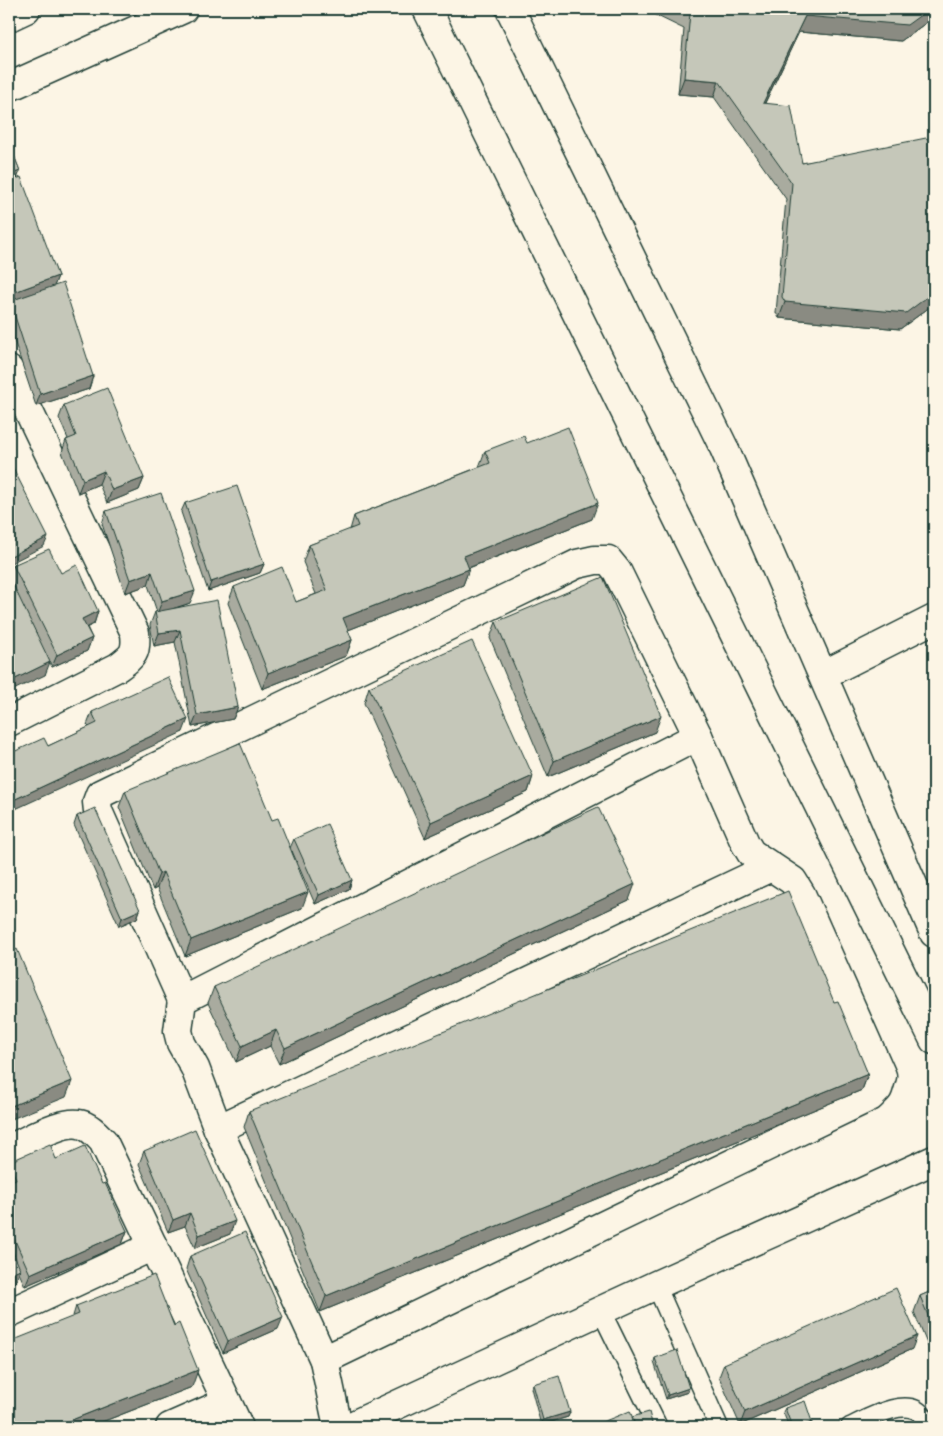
<svg xmlns="http://www.w3.org/2000/svg" width="943" height="1436" font-family="Mali,sans-serif">
<style>
.lines{fill:none;stroke-linecap:round;stroke-linejoin:round}
.lane-casing{stroke:#1f3d34;stroke-width:21}
.street-casing{stroke:#1f3d34;stroke-width:31}
.lane{stroke:#fcf5e5;stroke-width:18}
.street{stroke:#fcf5e5;stroke-width:28}
.wall{fill:#a9ab9f;stroke:#1f3d34}
.shaded-wall{fill:#8a8b82;stroke:#1f3d34}
.building{fill:#c5c7b9;stroke:#1f3d34}
</style>
<rect width="100%" height="100%" fill="#fcf5e5"/>
<filter id="ink" filterUnits="userSpaceOnUse"><feTurbulence type="fractalNoise" baseFrequency=".02" numOctaves="2"/><feDisplacementMap in="SourceGraphic" scale="10" xChannelSelector="R" yChannelSelector="G"/><feConvolveMatrix kernelMatrix="1 2 1 2 8 2 1 2 1" color-interpolation-filters="sRGB"/></filter>
<g filter="url(#ink)">
<g class="lines">
<defs>
<g id="lane">
<path d="M656,1285L719,1427"/>
<path d="M601,1311L658,1427"/>
<path d="M850,1427C867,1419 908,1395 923,1416C925,1419 926,1424 927,1427"/>
</g>
<g id="street">
<path d="M427,9L934,1040"/>
<path d="M510,9L724,448L934,933"/>
<path d="M9,17L26,9"/>
<path d="M9,87L183,9"/>
<path d="M9,370L135,633C137,653 133,656 118,667L9,722"/>
<path d="M823,675L934,619"/>
<path d="M182,1000L98,811L97,802L100,794L577,564L595,560H608L617,571L698,736L745,843L751,853L793,881L801,894L882,1076L878,1089L870,1097L324,1360"/>
<path d="M218,1129L771,867"/>
<path d="M9,1149C27,1141 67,1116 85,1126C92,1129 98,1136 103,1141L239,1427"/>
<path d="M9,1313L153,1246"/>
<path d="M170,1427L227,1402"/>
<path d="M338,1427L324,1360L218,1129L195,1068L181,1043L178,1031L182,1000L698,736"/>
<path d="M349,1427L656,1285L934,1160"/>
</g>
</defs>
<use href="#lane" class="lane-casing"/>
<use href="#street" class="street-casing"/>
<use href="#lane" class="lane"/>
<use href="#street" class="street"/>
</g>
<g class="wall">
<path d="M643,9H934V17L901,41L799,32L765,103L802,163L934,142V304L900,329L779,318L776,313L786,199L714,97L678,94L684,29Z"/>
<path d="M9,143L20,171L17,179L58,276L54,286L93,376L89,389L36,406L9,325Z"/>
<path d="M64,405L144,478L139,490L107,503L99,484L78,493L62,452L66,440L68,439L59,418Z"/>
<path d="M527,443L592,519L469,568L463,585L348,630L352,640L346,656L262,689L228,603L234,587L296,602L316,594L303,562L309,545L350,530L354,516L479,467L485,451Z"/>
<path d="M185,503L264,564L260,573L208,591L181,512Z"/>
<path d="M106,511L190,603L173,609L238,707L233,719L192,727L175,642L154,646L150,625L155,612H157L148,585L125,593L102,524Z"/>
<path d="M13,565L61,573L98,611L94,624L87,627L92,638L87,651L52,667L48,659L45,675L9,577Z"/>
<path d="M496,622L655,732L548,777L490,638Z"/>
<path d="M369,687L533,776L528,792L425,838L364,703Z"/>
<path d="M92,712L183,732L48,746L89,727L87,725Z"/>
<path d="M125,791L272,820L290,848L294,839L352,880L349,889L315,904L292,851L302,908L185,956L157,888L153,890L119,807Z"/>
<path d="M77,816L140,910L137,918L119,926L74,825Z"/>
<path d="M629,900L279,1064L270,1046L236,1062L208,1003L214,987Z"/>
<path d="M834,1002L868,1074L862,1090L320,1312L244,1127L249,1111Z"/>
<path d="M144,1151L230,1234L195,1248L185,1226L168,1232L139,1164Z"/>
<path d="M56,1159L102,1184L127,1231L122,1244L25,1286L19,1273L16,1282L9,1285V1162Z"/>
<path d="M190,1256L278,1329L223,1353L186,1269Z"/>
<path d="M934,1290V1361L914,1312L920,1296Z"/>
<path d="M76,1306L192,1387L89,1427H9L73,1316Z"/>
<path d="M912,1349L740,1425L719,1377L724,1364Z"/>
<path d="M655,1358L688,1392L666,1399L654,1362Z"/>
<path d="M533,1384L570,1412L568,1417L541,1425L531,1388Z"/>
<path d="M785,1408L812,1422L810,1427H789L783,1412Z"/>
</g>
<g class="shaded-wall">
<path d="M934,9V17L901,41L799,32L757,119L763,103L805,16Z"/>
<path d="M684,78L719,81L714,97L678,94Z"/>
<path d="M20,171L16,180L9,183V175Z"/>
<path d="M58,276L53,289L10,301L9,303V294Z"/>
<path d="M934,292V304L900,329L779,318L785,302Z"/>
<path d="M93,376L89,389L36,406L40,394Z"/>
<path d="M104,471L99,484L78,493L83,480Z"/>
<path d="M144,478L139,490L107,503L112,490Z"/>
<path d="M598,503L592,519L458,572L464,556Z"/>
<path d="M48,537L44,546L9,564V557Z"/>
<path d="M264,564L260,573L208,591L211,582Z"/>
<path d="M469,569L463,585L338,634L343,618Z"/>
<path d="M152,572L148,585L125,593L130,580Z"/>
<path d="M195,591L190,603L157,614L162,601Z"/>
<path d="M98,611L94,624L78,632L82,619Z"/>
<path d="M180,630L175,642L154,646L159,633Z"/>
<path d="M92,638L87,651L52,667L57,655Z"/>
<path d="M352,640L346,656L262,689L268,673Z"/>
<path d="M50,662L45,675L9,692V682Z"/>
<path d="M238,707L233,719L192,727L197,715Z"/>
<path d="M661,716L655,732L548,777L554,761Z"/>
<path d="M188,719L183,732L9,812V802Z"/>
<path d="M533,776L528,792L425,838L431,822Z"/>
<path d="M163,872L157,888L153,890L159,874Z"/>
<path d="M352,880L349,889L315,904L319,895Z"/>
<path d="M635,884L629,900L279,1064L285,1048Z"/>
<path d="M308,892L302,908L185,956L191,940Z"/>
<path d="M140,910L137,918L119,926L122,918Z"/>
<path d="M276,1030L270,1046L236,1062L242,1046Z"/>
<path d="M868,1074L862,1090L320,1312L326,1296Z"/>
<path d="M72,1081L66,1097L9,1120V1107Z"/>
<path d="M190,1213L185,1226L168,1232L173,1220Z"/>
<path d="M235,1221L230,1234L195,1248L199,1235Z"/>
<path d="M127,1231L122,1244L25,1286L30,1274Z"/>
<path d="M20,1269L16,1282L9,1285V1274Z"/>
<path d="M283,1317L278,1329L223,1353L228,1341Z"/>
<path d="M917,1336L912,1349L740,1425L745,1412Z"/>
<path d="M198,1370L192,1387L89,1427H54Z"/>
<path d="M689,1388L688,1392L666,1399L668,1395Z"/>
<path d="M570,1412L568,1417L541,1425L543,1420Z"/>
<path d="M812,1422L810,1427H798Z"/>
</g>
<g class="building">
<path d="M682,9H929L907,25L805,16L763,103L791,106L802,163L926,138L934,142V292L906,313L785,302L782,297L792,183L719,81L684,78L690,13Z"/>
<path d="M9,143L20,171L9,175Z"/>
<path d="M21,177L58,276L9,294V182Z"/>
<path d="M63,283L93,376L40,394L10,301Z"/>
<path d="M107,388L144,478L112,490L104,471L83,480L66,440L76,436L64,405Z"/>
<path d="M568,427L598,503L464,556L469,569L343,618L352,640L268,673L234,587L282,567L296,602L327,590L309,545L358,526L354,516L490,463L485,451L524,436L527,443Z"/>
<path d="M9,460L48,537L9,557Z"/>
<path d="M237,486L264,564L211,582L185,503Z"/>
<path d="M161,493L195,591L162,601L152,572L130,580L106,511Z"/>
<path d="M49,549L61,573L77,565L98,611L82,619L92,638L57,655L13,565Z"/>
<path d="M9,576L50,662L9,682Z"/>
<path d="M603,577L661,716L554,761L496,622Z"/>
<path d="M217,600L238,707L197,715L180,630L159,633L155,612Z"/>
<path d="M472,641L533,776L431,822L369,687Z"/>
<path d="M168,677L188,719L9,802V754L44,738L48,746L97,723L92,712Z"/>
<path d="M240,743L272,820L278,818L308,892L191,940L163,872L159,874L125,791Z"/>
<path d="M598,807L635,884L285,1048L276,1030L242,1046L214,987Z"/>
<path d="M95,808L140,910L122,918L77,816Z"/>
<path d="M327,824L352,880L319,895L294,839Z"/>
<path d="M788,891L834,1002L838,1001L868,1074L326,1296L249,1111Z"/>
<path d="M17,949L72,1081L9,1107V953Z"/>
<path d="M195,1129L235,1221L199,1235L190,1213L173,1220L144,1151Z"/>
<path d="M50,1144L56,1159L85,1146L102,1184L105,1183L127,1231L30,1274L9,1227V1182L16,1179L9,1162Z"/>
<path d="M245,1232L283,1317L228,1341L190,1256Z"/>
<path d="M9,1242L20,1269L9,1274Z"/>
<path d="M154,1275L174,1326L179,1323L198,1370L54,1427H9V1342L79,1314L76,1306Z"/>
<path d="M896,1288L917,1336L745,1412L724,1364Z"/>
<path d="M934,1290V1330L920,1296Z"/>
<path d="M677,1350L689,1388L668,1395L655,1358Z"/>
<path d="M559,1376L570,1412L543,1420L533,1384Z"/>
<path d="M805,1401L812,1422L798,1427H792L785,1408Z"/>
<path d="M630,1411L636,1427H590Z"/>
<path d="M649,1412L653,1427H636L632,1417Z"/>
</g>
</g>
<rect width="943" height="1436" fill="none" stroke="#fcf5e5" stroke-width="30"/>
<rect x="15" y="15" width="913" height="1406" fill="none" stroke="#1f3d34" stroke-width="2" filter="url(#ink)"/>
</svg>
